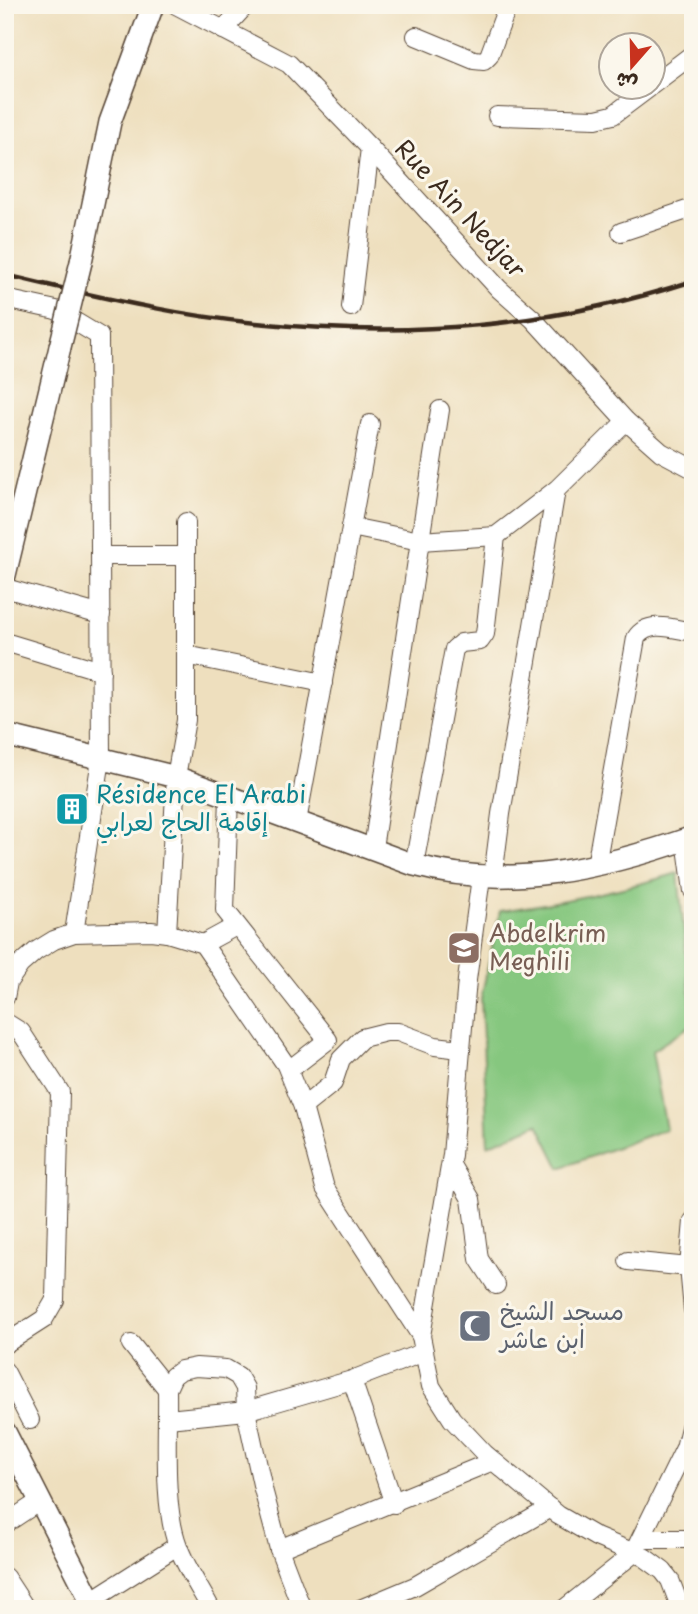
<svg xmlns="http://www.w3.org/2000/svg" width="698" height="1614" font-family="'Playpen Sans','Playpen Sans Arabic',sans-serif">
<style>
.green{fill:#86c77f;stroke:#60784e;stroke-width:2}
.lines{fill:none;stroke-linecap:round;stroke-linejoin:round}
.minor-casing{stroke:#564536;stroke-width:20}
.major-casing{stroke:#564536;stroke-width:24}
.minor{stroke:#fff;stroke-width:18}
.major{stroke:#fff;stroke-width:21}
.rail{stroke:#3b2a1e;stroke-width:4.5}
.major-bridge-casing{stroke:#564536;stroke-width:24;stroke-linecap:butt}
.major-bridge{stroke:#fff;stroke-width:21}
.labels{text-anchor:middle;stroke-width:6;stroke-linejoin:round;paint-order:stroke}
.street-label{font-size:24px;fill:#3b2a1e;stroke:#fbf7ec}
.culture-label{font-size:24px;fill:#0d838f;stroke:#fbf7ec;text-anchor:start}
.education-label{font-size:24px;fill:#785e54;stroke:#fbf7ec;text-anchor:start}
.worship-label{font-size:24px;fill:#5b616d;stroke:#fbf7ec;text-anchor:start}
</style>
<rect width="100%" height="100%" fill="#fbf7ec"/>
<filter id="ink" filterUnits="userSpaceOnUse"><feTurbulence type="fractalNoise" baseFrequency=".0143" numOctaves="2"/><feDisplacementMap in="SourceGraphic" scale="14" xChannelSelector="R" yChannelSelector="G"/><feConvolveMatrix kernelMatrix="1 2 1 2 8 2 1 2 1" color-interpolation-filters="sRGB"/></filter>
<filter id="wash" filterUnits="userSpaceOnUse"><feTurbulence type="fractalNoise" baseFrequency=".00686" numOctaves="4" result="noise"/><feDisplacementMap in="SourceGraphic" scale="28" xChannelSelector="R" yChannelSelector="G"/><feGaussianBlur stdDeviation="1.57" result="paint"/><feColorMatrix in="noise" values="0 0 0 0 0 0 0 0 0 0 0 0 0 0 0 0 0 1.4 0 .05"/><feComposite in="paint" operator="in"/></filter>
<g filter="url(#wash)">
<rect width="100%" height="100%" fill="#eedfbe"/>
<path class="green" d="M678,873L693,1024L652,1051L666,1129L560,1168L538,1124L488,1145L481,998L500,911C561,902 620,891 678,873Z"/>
</g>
<g filter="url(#ink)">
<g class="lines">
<defs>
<g id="minor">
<path d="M176,5L289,64L370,148L499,289L533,319L626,421L661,452L693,469"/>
<path d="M223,30L246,5"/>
<path d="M416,36L474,60L484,61L489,56L508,5"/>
<path d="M652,85L693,54"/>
<path d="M497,116L596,119L613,115L649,88"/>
<path d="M621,232L693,208"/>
<path d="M5,299L56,310L99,336L101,759L74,933"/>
<path d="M351,307L370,148"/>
<path d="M351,527L420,541L496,536L556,490"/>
<path d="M101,556H186"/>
<path d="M5,588L101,615"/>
<path d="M5,642L101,671"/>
<path d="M186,655L323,683"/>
<path d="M229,797L225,910L328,1040L289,1070"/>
<path d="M297,822L370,424"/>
<path d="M686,840L693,891"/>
<path d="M373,848L440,410"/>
<path d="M414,865L454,649L461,643L480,641L485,634L496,536"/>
<path d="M596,866L636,638C648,619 674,629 693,632"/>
<path d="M481,877L467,980L452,1155L421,1336L431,1386L452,1419L485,1454L558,1515L596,1537L644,1557L663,1571L670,1580L681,1609"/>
<path d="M493,877L501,814L556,490L626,421"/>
<path d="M167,933L176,777L186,720V522"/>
<path d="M203,944L236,926"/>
<path d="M5,998L8,982L20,965L36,951L54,940L74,933L151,931L167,933L203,944L286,1065L303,1107L325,1188L421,1336"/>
<path d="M5,1022L21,1032L60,1092L55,1300L44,1319L5,1344"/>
<path d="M303,1107L333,1083L341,1059L362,1038L386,1032H398L435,1046L461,1049"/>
<path d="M451,1165L471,1199L479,1259L496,1285"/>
<path d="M693,1221L689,1267L693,1310"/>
<path d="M628,1261L689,1267"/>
<path d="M131,1344L167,1389"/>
<path d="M5,1371L30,1420"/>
<path d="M352,1380L394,1504"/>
<path d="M168,1419L246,1411L352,1380L424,1352"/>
<path d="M5,1524L40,1501"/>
<path d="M641,1539H693"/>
<path d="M279,1549L493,1461"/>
<path d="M5,1577L26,1609"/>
<path d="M78,1609L177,1546"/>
<path d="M211,1609C200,1588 186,1568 178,1546C162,1504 168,1434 167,1389L173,1376L181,1370L196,1367L226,1369L238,1376L245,1388L246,1411L263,1489L279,1549L302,1609"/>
<path d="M360,1609L415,1586L550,1508"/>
<path d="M564,1609L633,1554L685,1448L693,1416"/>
</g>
<g id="major">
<path d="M81,262L110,122L153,5"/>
<path d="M5,575L60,347"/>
<path d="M5,735L176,777L414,865C507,891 604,868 693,837"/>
<path d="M5,1432L95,1609"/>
</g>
</defs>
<use href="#minor" class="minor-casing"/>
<use href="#major" class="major-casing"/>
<use href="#minor" class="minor"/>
<use href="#major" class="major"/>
<path class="rail" d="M5,275C88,294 171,315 256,323C409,338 546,328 693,281"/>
<defs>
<path id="major-bridge" d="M60,347L81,262"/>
</defs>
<use href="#major-bridge" class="major-bridge-casing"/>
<use href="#major-bridge" class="major-bridge"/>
</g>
</g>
<defs>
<symbol id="building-square" viewBox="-11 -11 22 22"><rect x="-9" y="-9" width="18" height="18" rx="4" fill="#0f9aa8" stroke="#fbf7ec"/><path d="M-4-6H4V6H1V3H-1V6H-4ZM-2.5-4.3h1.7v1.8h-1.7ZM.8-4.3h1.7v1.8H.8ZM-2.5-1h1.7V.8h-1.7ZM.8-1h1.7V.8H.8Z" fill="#fff"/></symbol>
<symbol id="school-square" viewBox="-11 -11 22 22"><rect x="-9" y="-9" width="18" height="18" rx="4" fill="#8d6e63" stroke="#fbf7ec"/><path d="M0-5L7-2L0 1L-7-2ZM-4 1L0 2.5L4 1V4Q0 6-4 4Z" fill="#fff"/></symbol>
<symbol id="mosque-square" viewBox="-11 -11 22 22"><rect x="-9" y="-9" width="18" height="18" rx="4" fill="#6b7280" stroke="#fbf7ec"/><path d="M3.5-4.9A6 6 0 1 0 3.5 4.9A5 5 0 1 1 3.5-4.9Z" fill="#fff"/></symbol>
</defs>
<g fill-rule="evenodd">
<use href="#building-square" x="53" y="790" width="38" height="38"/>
<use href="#school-square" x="445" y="929" width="38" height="38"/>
<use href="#mosque-square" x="456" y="1307" width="38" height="38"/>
</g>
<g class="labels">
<g class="street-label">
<text transform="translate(460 209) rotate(47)" y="8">Rue Ain Nedjar</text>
</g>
<g class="culture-label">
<text x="96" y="803">Résidence El Arabi<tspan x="96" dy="28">إقامة الحاج لعرابي</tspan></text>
</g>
<g class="education-label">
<text x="489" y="942">Abdelkrim<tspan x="489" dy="28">Meghili</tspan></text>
</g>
<g class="worship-label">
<text x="500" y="1320">مسجد الشيخ<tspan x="500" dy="28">ابن عاشر</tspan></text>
</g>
</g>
<rect width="698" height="1614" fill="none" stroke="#fbf7ec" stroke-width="28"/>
<g transform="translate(632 66) rotate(200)"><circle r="33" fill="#fbf7ec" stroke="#aea59a" stroke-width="2"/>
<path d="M0-5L12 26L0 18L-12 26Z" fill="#c8321e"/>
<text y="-10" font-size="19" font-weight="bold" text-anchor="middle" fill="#3b2a1e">ش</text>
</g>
</svg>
